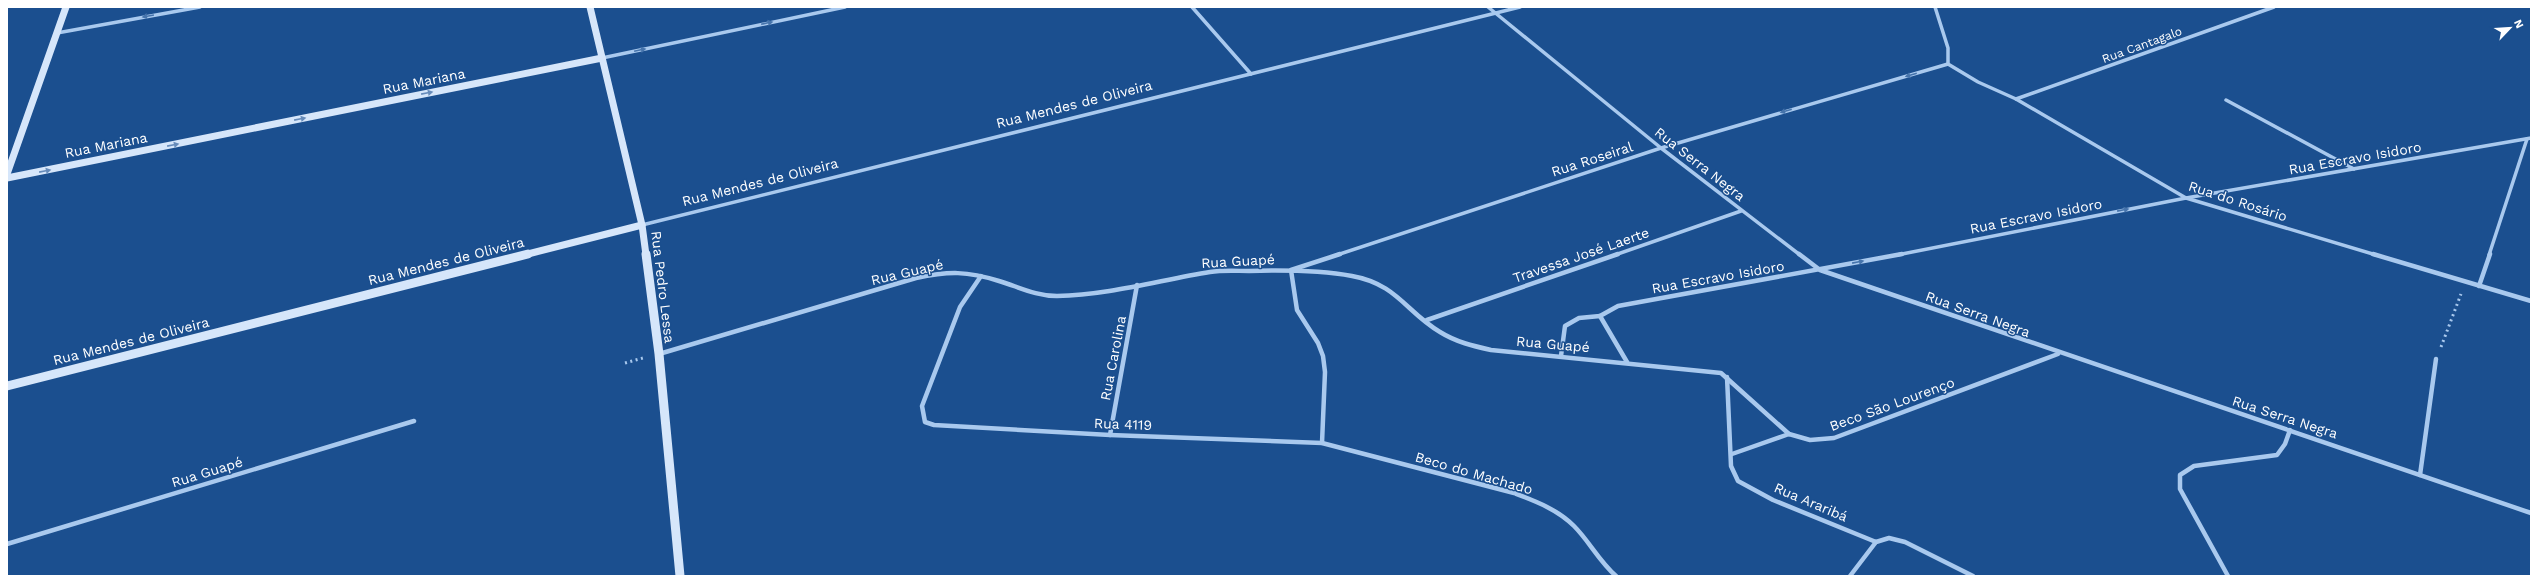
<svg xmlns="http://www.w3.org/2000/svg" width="2538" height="583" font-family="'Work Sans',sans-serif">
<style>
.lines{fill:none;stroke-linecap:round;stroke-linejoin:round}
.path{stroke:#a9c9ee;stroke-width:3;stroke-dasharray:2 3.5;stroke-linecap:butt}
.street-far1{stroke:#a9c9ee;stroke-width:3.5}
.street{stroke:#a9c9ee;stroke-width:4.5}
.secondary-far1{stroke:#d6e6fa;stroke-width:7}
.secondary{stroke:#d6e6fa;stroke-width:9}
.oneway{fill:#4674ac}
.oneway2{fill:#668bba}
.labels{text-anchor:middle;stroke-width:3;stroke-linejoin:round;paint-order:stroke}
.far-street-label{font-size:12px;fill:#fff;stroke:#1b4f8f}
.street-label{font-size:14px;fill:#fff;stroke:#1b4f8f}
</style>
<rect width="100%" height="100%" fill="#1b4f8f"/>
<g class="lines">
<g class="path">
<path d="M2441,347L2461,294"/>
<path d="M625,363L643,358"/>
</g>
<g class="street-far1">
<path d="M1192,7L1251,74"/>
<path d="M1488,7L1661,148L1800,255"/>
<path d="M1935,7L1948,48V64L1978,82L2016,99L2186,198L2376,255"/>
<path d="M57,33L200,7"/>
<path d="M602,58L845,7"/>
<path d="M2016,99L2274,7"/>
<path d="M2226,100L2354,169"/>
<path d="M642,225L1520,7"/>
<path d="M1337,255L1661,148L1948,64"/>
<path d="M1615,255L1741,211"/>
<path d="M1897,255L2186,198L2531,138"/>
<path d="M2489,255L2527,139"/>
</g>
<g class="street">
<path d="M1799,254L1820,270C2056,353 2294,431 2531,513"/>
<path d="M2373,254L2531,301"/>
<path d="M981,276L960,307L922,406L925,422L934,425L1110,435L1322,443L1514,493C1535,501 1557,509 1574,526C1589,541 1599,561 1616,576"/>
<path d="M2479,286L2490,254"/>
<path d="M1427,320L1618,254"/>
<path d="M659,354L916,278C949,271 967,271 999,281C1019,287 1036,296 1057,296C1109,295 1160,280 1210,272C1223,270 1236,271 1249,271C1283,270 1318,270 1352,276C1397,284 1406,312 1440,332C1456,342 1473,346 1491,350L1721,373L1789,434"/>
<path d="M1561,356L1565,326L1579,318L1600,316"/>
<path d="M1627,362L1600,316L1618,306L1902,254"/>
<path d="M1727,377L1731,466L1738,481L1773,500L1876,542L1889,538L1905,542L1973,576"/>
<path d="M1110,435L1137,285"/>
<path d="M1322,443L1325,372L1323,356L1318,343L1297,310L1291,270L1340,254"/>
<path d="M1732,454L1789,434L1810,440L1834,438L2058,354"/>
<path d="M2420,475L2436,359"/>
<path d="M7,544L414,421"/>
<path d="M1850,576L1876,542"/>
<path d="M2228,576L2180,489V475L2194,466L2277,455L2285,444L2290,430"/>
</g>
<g class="secondary-far1">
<path d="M590,7L642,225L646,255"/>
<path d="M7,174L66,7"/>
<path d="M7,178L602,58"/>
<path d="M524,255L642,225"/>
</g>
<g class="secondary">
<path d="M646,254L659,354L680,576"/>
<path d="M7,386L528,254"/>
</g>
</g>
<defs><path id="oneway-solid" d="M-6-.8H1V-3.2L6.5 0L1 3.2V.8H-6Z"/></defs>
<g class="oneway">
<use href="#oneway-solid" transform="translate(148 16) rotate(170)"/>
<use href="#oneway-solid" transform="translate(767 23) rotate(-12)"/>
<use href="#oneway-solid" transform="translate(640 50) rotate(-12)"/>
<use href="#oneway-solid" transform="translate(1911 75) rotate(164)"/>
<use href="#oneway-solid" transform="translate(1786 111) rotate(164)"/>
<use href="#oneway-solid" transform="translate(2123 210) rotate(-11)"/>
<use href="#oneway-solid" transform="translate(1858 262) rotate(-11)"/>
</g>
<g class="oneway2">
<use href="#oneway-solid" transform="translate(427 93) rotate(-11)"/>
<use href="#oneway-solid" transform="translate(300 119) rotate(-11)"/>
<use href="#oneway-solid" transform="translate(173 145) rotate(-11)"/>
<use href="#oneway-solid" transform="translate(45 171) rotate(-11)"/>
</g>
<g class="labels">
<g class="far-street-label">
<text transform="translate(2142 45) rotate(-20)" y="4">Rua Cantagalo</text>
</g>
<g class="street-label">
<text transform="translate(424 81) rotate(-11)" y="5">Rua Mariana</text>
<text transform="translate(1074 104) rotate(-14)" y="5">Rua Mendes de Oliveira</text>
<text transform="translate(106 145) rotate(-11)" y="5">Rua Mariana</text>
<text transform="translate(2355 158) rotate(-10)" y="5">Rua Escravo Isidoro</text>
<text transform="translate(1592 159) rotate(-18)" y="5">Rua Roseiral</text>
<text transform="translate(1700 164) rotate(38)" y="5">Rua Serra Negra</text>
<text transform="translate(760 182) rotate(-14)" y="5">Rua Mendes de Oliveira</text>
<text transform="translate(2238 201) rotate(18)" y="5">Rua do Rosário</text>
<text transform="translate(2036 216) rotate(-11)" y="5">Rua Escravo Isidoro</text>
<text transform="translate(1581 255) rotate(-19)" y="5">Travessa José Laerte</text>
<text transform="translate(446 261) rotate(-14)" y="5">Rua Mendes de Oliveira</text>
<text transform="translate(1238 261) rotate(-3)" y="5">Rua Guapé</text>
<text transform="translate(907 272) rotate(-13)" y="5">Rua Guapé</text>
<text transform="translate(1718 277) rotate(-10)" y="5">Rua Escravo Isidoro</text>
<text transform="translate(663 287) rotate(83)" y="5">Rua Pedro Lessa</text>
<text transform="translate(1978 314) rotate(20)" y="5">Rua Serra Negra</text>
<text transform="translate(131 341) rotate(-14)" y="5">Rua Mendes de Oliveira</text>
<text transform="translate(1553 344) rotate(5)" y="5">Rua Guapé</text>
<text transform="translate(1113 358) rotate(-79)" y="5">Rua Carolina</text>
<text transform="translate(1892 404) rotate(-20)" y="5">Beco São Lourenço</text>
<text transform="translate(2285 417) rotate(18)" y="5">Rua Serra Negra</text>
<text transform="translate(1123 424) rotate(2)" y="5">Rua 4119</text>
<text transform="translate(207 472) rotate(-17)" y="5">Rua Guapé</text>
<text transform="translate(1474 473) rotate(16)" y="5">Beco do Machado</text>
<text transform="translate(1811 502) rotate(23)" y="5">Rua Araribá</text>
</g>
</g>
<rect width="2538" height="583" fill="none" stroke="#ffffff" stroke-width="16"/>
<g transform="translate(2510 28) rotate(65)" stroke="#1b4f8f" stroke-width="3" paint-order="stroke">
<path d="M0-3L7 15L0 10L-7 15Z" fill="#ffffff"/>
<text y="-6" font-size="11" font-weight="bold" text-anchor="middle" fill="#ffffff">N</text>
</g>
</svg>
